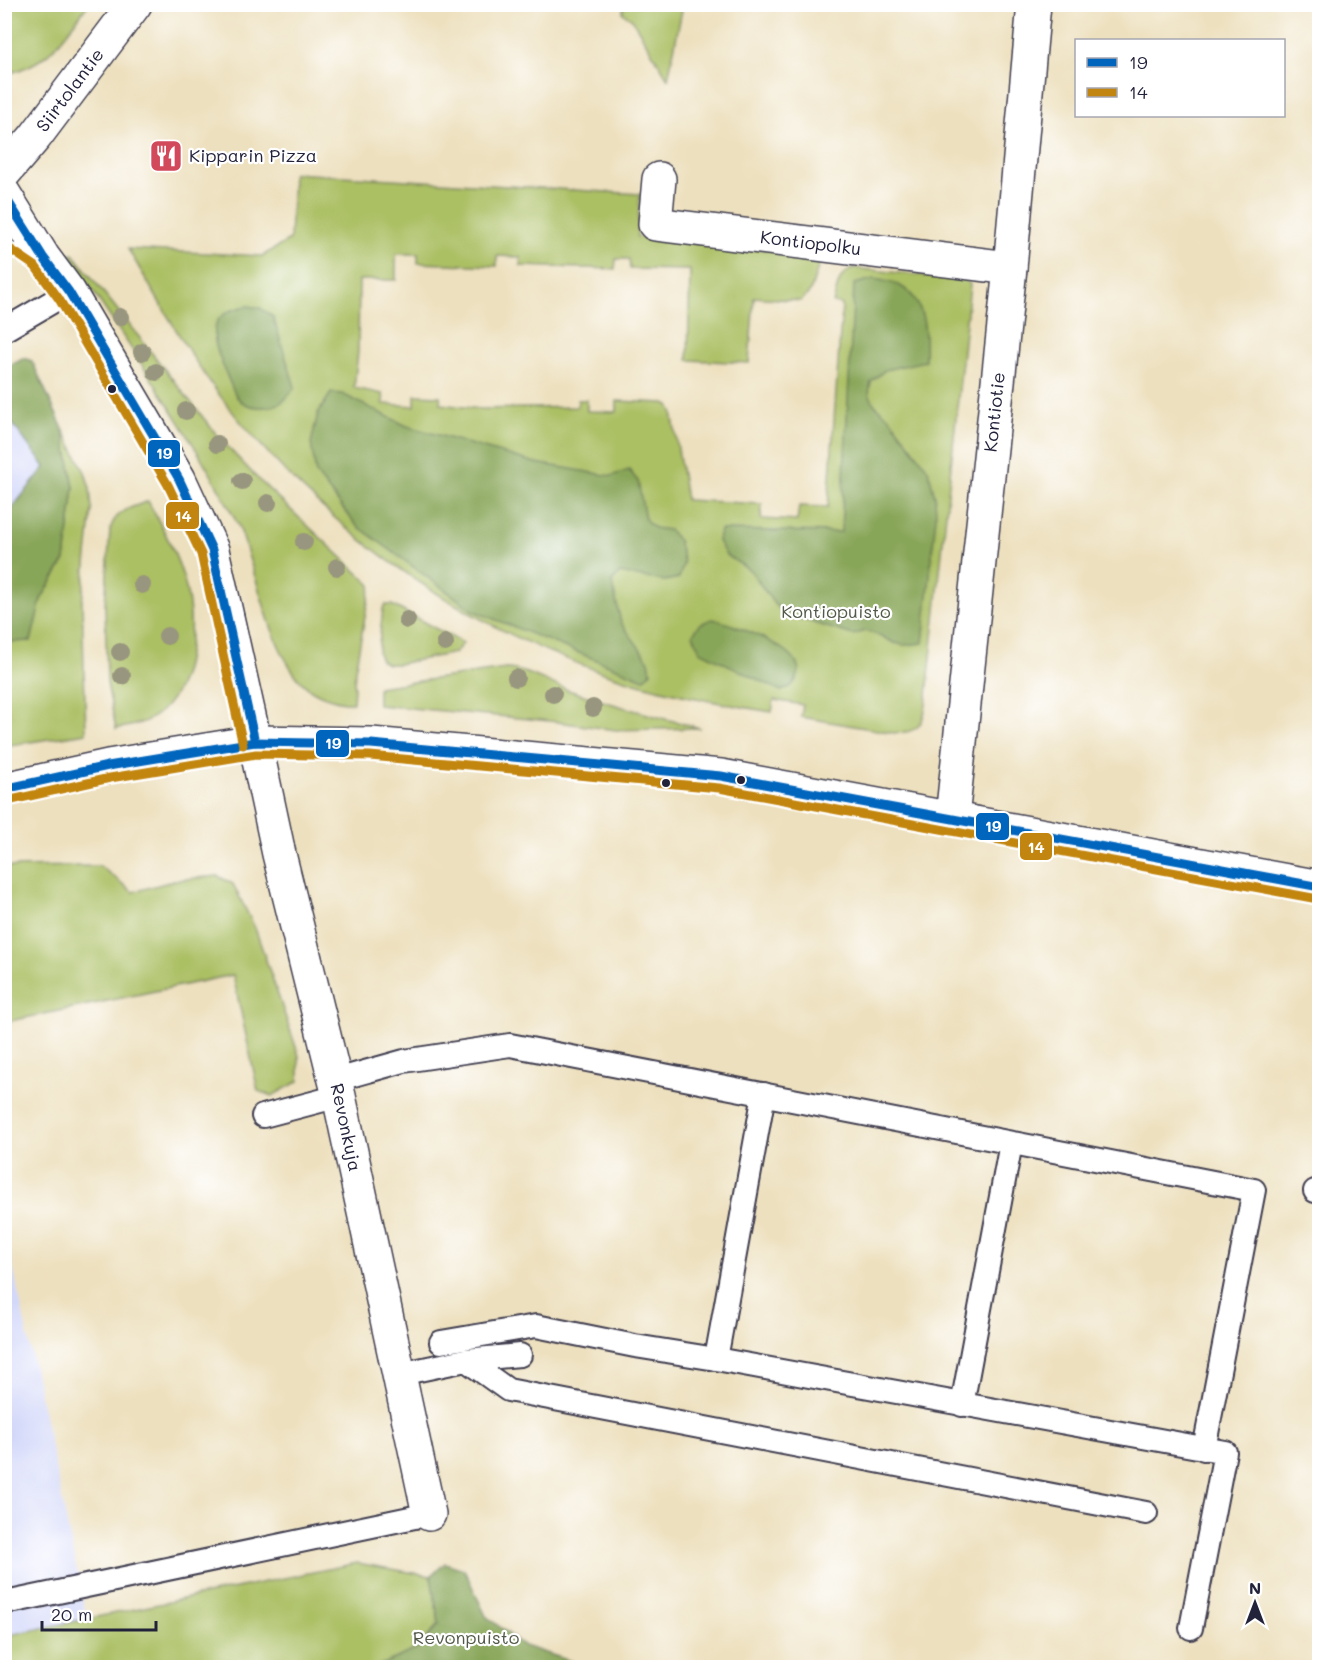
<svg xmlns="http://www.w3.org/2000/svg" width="1324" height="1672" font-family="Mali,sans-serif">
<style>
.built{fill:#d3d8f9}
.green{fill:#abbf63;stroke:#66704f;stroke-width:1.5}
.forest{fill:#88a659;stroke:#55644a;stroke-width:1.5}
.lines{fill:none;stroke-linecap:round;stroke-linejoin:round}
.lane-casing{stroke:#403e4f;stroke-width:26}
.street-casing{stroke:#403e4f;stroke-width:36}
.secondary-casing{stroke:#403e4f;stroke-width:36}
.lane{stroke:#fff;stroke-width:22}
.street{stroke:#fff;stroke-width:33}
.secondary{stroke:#fff;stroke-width:33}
.bus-1-casing{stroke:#fff;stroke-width:14}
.bus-2-casing{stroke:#fff;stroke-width:14}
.bus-1{stroke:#0065bd;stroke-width:9}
.bus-2{stroke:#c2850f;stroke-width:9}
.tree{fill:#98967e}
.bus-dot{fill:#22223b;stroke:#fff;stroke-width:2}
.labels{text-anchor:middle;stroke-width:4.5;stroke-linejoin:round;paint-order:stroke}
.street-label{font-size:18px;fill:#22223b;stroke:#fff}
.poi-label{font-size:18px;fill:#22223b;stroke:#fff;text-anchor:start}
.park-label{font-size:18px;fill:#525949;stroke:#fff}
.line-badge{stroke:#fff;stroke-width:2}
.badge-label{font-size:16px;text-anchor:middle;font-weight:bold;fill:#fff}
</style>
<rect width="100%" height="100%" fill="#fff"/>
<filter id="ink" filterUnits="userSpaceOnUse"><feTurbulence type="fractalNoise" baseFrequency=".0167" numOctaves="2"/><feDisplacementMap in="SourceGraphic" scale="12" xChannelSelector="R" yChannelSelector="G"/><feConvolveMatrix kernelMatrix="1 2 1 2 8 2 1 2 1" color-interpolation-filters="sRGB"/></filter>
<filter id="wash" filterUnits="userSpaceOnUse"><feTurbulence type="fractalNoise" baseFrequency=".008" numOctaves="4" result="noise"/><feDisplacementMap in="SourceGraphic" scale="24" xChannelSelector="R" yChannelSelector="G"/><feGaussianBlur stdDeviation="1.35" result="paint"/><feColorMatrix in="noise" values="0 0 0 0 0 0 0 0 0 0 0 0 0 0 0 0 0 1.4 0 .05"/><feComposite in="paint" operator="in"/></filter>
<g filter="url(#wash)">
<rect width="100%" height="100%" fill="#ede0be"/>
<g class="built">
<path d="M5,414L45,467L5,517Z"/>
<path d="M4,1224L87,1619L5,1636H4Z"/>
</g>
<g class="green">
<path d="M5,4H88V5C62,38 50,65 5,74Z"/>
<path d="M623,5H683L668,79L632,19L623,13Z"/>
<path d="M293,173L640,194L637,237L822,255L810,292L801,301L754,297L749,363L688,360L690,270L630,269L629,259H616L615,269L521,266L520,257L497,256V266L418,263V254H396V280H359L358,352L354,388L383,394L384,404L415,406V395L440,396L441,404L480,409L577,407L578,400H587V411L617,412V401L665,403L669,405L672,411L686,500L762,504L761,519L797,521L799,506L828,507L842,305L833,303C838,287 837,275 854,268L965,280L970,284L926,705C923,727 916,733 894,733L801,717L803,705L774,700L772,712C715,703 658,692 604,673C472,628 352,548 260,444C228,409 196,365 172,323C157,299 143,274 128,249L262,256L290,240Z"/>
<path d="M73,254L221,440L260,481L371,585L355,670L353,703C333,701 310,694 297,677C271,643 262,595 248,555C245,544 242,531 236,521C189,428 126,343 69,255Z"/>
<path d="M63,429L85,472L90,489L92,509L82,602L86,733L5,746V642L31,641L41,599L65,560L74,487Z"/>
<path d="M148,501C162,527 176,552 184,580C196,622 193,689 155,716C143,724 130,726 116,729L107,683L105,605L110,530C116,509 130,509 148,501Z"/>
<path d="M385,605H392L463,643L455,653L398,664H387L381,660L378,653L383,608Z"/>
<path d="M505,669C527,669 550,684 571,691C614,705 657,717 700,728L616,730L550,721L378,705V687Z"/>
<path d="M100,866L133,892L176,880L218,876L233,884L255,928L299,1056V1081L272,1096L258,1091L233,975L5,1022V867Z"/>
<path d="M357,1563L431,1576L439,1623L419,1648L376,1668L5,1667L4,1636Z"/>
</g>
<g class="forest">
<path d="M874,279C883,281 894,282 902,287C927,302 926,336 925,361L885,370L871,382L869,393L874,404L890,418L928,469L935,496L936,516L923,643L905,645L894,643L879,635L865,631L853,635L788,615L774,604L751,571L726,555L718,541L720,530L841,532L854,284Z"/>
<path d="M248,306L260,308L273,317L295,387C291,392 288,398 283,401C272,410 246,410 237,397C232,389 218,355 216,346C214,338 214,325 219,319C226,310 238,308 248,306Z"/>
<path d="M25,358L32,361L63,429L74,487L65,560L41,599L31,641L5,642V517L45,467L5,414V367Z"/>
<path d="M331,393L342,394L407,426L536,463L611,476L629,470L638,481L645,519L654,528L669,530L678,540L684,563L679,578L665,581L620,573L612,582L621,623L649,661L651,672L644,679L474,611L356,525L316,474L311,443L318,413Z"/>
<path d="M712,619C731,623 807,650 798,675C795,684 790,688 781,691L700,651L693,634L700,624Z"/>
<path d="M445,1563L464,1569L486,1616L524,1646L583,1665L608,1667H376L419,1648L439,1624L431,1576Z"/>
</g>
</g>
<g filter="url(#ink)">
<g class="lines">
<defs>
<g id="lane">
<path d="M4,330L69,292"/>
<path d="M336,1080L404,1061L510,1045L1254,1190L1204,1449"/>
<path d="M263,1116L339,1096"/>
<path d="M1315,1191L1320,1192"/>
<path d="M441,1342L536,1326L635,1346L716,1359L1225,1452L1191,1628"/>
<path d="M716,1359L764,1094"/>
<path d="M466,1360L508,1390L1146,1513"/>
<path d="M400,1374L466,1360L520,1355"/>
<path d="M962,1405L1011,1143"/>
<path d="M15,1601L429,1514"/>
</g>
<g id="street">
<path id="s1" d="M4,173L35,137L135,4"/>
<path id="s2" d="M659,179L655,224L1010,268"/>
<path id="s3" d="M255,742L279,854L339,1096L429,1514"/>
<path id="s4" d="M952,818L1010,268L1034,4"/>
</g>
<g id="secondary">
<path d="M4,194L43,257L69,292L179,479L212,550L255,742"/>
<path d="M4,789L108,766L255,742L371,744L721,776L1320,887"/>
</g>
</defs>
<use href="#lane" class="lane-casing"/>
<use href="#street" class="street-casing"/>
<use href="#secondary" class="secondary-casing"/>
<use href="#lane" class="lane"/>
<use href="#street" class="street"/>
<use href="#secondary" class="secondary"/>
<defs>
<g id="bus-1">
<path d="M4,195L43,257L69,292L179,479L212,550L255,742"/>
<path d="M4,789L108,766L255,742L371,744L721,776L1320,887"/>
</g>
<g id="bus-2">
<path d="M4,245L35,266L59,299L168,485L201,554L243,745"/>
<path d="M7,801L110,778L256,754L370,756L719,788L1318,899"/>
</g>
</defs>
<use href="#bus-1" class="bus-1-casing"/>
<use href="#bus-2" class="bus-2-casing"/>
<use href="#bus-1" class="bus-1"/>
<use href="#bus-2" class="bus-2"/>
</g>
<g class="tree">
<circle cx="120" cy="317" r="9"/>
<circle cx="142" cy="352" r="9"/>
<circle cx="156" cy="372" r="9"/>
<circle cx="186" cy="411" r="9"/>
<circle cx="217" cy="444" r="9"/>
<circle cx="242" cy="481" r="9"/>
<circle cx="268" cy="503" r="9"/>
<circle cx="304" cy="542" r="9"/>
<circle cx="337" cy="567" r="9"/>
<circle cx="142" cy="585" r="9"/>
<circle cx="407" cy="620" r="9"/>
<circle cx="167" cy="636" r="9"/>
<circle cx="445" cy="643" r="9"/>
<circle cx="120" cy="652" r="9"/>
<circle cx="122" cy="676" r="9"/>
<circle cx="516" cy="678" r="9"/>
<circle cx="553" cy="694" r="9"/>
<circle cx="593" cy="708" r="9"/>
</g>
</g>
<defs>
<symbol id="restaurant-square" viewBox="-11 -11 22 22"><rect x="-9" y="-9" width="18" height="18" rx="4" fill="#d1495b" stroke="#fff"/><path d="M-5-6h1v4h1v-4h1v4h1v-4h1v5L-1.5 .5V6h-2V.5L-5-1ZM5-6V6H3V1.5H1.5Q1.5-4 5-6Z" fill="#fff"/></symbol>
</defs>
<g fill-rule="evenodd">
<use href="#restaurant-square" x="147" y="137" width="38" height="38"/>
</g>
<g class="bus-dot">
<circle cx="112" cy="389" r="5"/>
<circle cx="741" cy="780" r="5"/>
<circle cx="666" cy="783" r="5"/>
</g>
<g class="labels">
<g class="street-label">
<text dy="6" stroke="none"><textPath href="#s1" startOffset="106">Siirtolantie</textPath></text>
<text dy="6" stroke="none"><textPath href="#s2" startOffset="202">Kontiopolku</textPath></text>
<text dy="6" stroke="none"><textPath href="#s4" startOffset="408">Kontiotie</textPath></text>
<text dy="6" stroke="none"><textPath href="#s3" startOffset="396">Revonkuja</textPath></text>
</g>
<g class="poi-label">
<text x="189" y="162">Kipparin Pizza</text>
</g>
<g class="park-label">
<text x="836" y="618">Kontiopuisto</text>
<text x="466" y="1644">Revonpuisto</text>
</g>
</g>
<g class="line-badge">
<rect x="147" y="439" width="34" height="29" rx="6" fill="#0065bd"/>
<rect x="165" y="501" width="35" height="29" rx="6" fill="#c2850f"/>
<rect x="315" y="729" width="35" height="29" rx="6" fill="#0065bd"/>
<rect x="975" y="812" width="35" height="29" rx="6" fill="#0065bd"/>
<rect x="1019" y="832" width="34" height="29" rx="6" fill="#c2850f"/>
</g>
<g class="badge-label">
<text x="164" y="459">19</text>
<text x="183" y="522">14</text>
<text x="333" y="749">19</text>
<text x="993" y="832">19</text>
<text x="1036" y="853">14</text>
</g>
<rect width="1324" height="1672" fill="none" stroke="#fff" stroke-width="24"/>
<rect x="1075" y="39" width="210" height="78" fill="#ffffff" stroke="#a7a7b1" stroke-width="1.5"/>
<rect x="1087" y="58" width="30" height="9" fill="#0065bd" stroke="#a7a7b1" stroke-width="1.5"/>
<text x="1129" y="69" font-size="18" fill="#22223b">19</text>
<rect x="1087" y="88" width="30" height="9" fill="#c2850f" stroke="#a7a7b1" stroke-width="1.5"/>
<text x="1129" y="99" font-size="18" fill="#22223b">14</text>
<g transform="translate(1255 1603)" stroke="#ffffff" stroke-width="4.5" paint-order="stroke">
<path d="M0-4.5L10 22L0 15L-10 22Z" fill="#22223b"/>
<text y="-9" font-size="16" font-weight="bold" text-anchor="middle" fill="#22223b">N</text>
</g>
<path d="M42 1621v9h114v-9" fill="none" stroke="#22223b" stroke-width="3"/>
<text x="51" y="1621" font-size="18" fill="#22223b" stroke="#ffffff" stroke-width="4.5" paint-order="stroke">20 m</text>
</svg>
